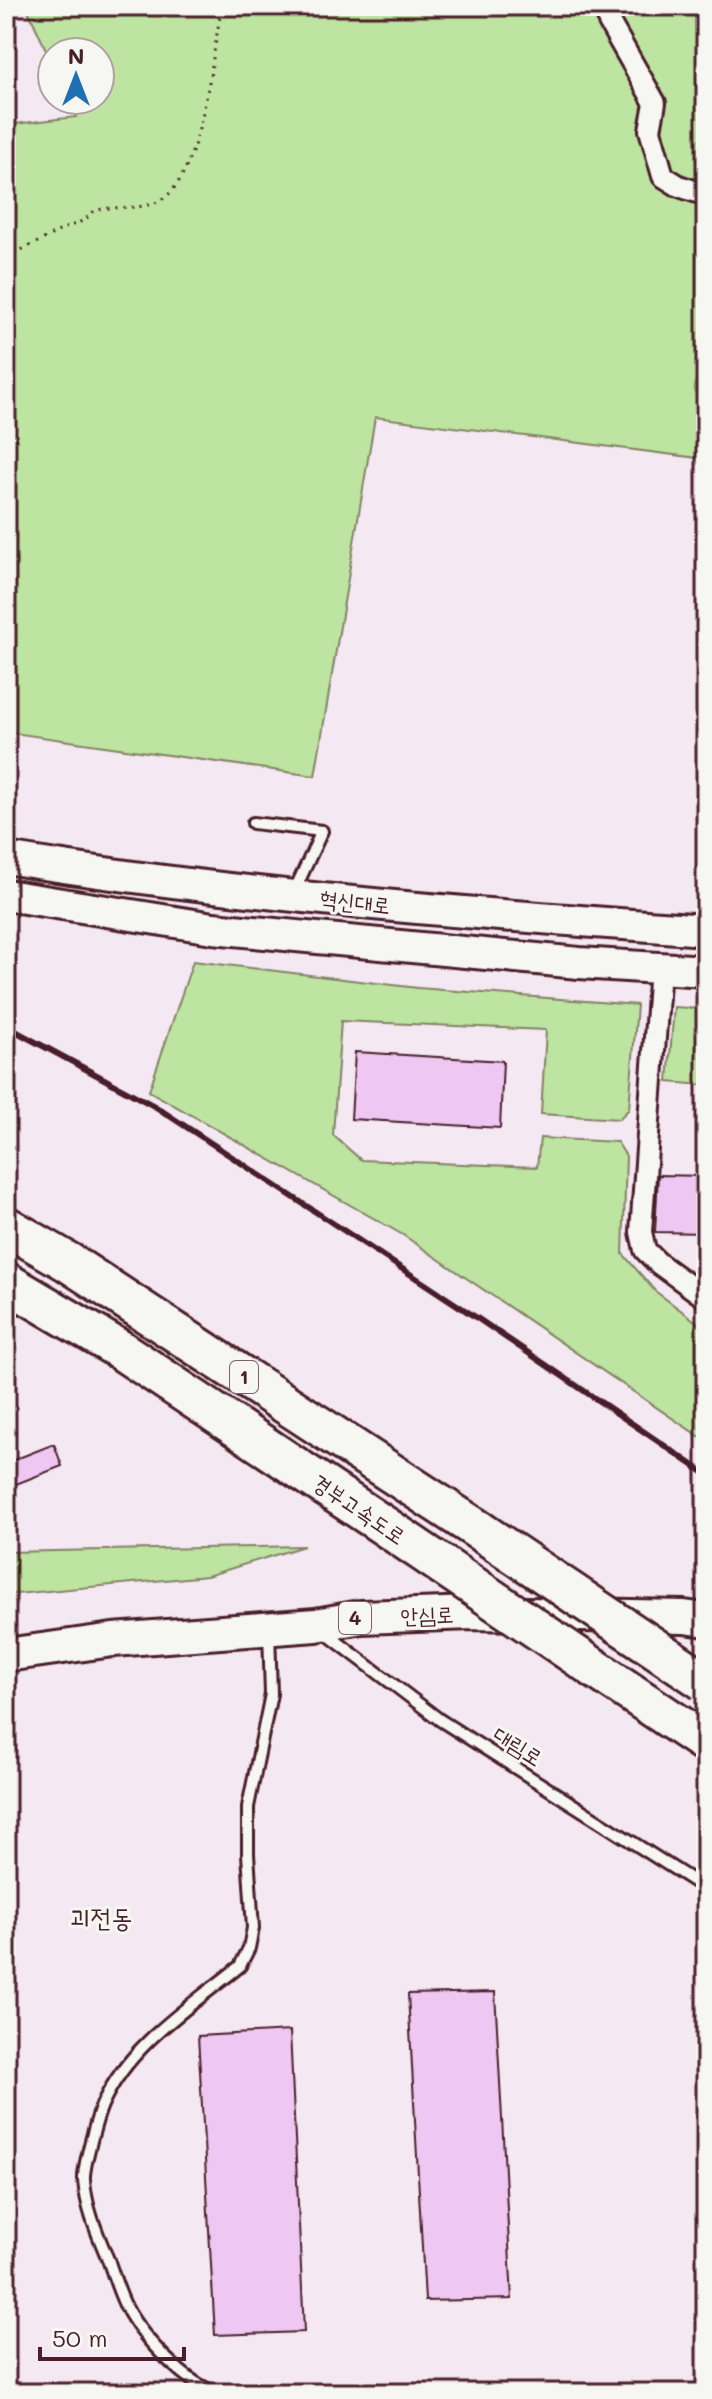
<svg xmlns="http://www.w3.org/2000/svg" width="712" height="2399" font-family="Mali,'Poor Story',sans-serif">
<style>
.green{fill:#bde4a0;stroke:#848266;stroke-width:2}
.building{fill:#eec8f2;stroke:#4a1f2b;stroke-width:2}
.lines{fill:none;stroke-linecap:round;stroke-linejoin:round}
.service-casing{stroke:#4a1f2b;stroke-width:16}
.minor-casing{stroke:#4a1f2b;stroke-width:26}
.secondary-casing{stroke:#4a1f2b;stroke-width:36}
.primary-casing{stroke:#4a1f2b;stroke-width:38}
.motorway-casing{stroke:#4a1f2b;stroke-width:44}
.path{stroke:#4a1f2b;stroke-width:3;stroke-dasharray:2 6;stroke-linecap:butt}
.service{stroke:#f6f6f2;stroke-width:10}
.minor{stroke:#f6f6f2;stroke-width:20}
.secondary{stroke:#f6f6f2;stroke-width:30}
.primary{stroke:#f6f6f2;stroke-width:32}
.motorway{stroke:#f6f6f2;stroke-width:38}
.rail{stroke:#4a1f2b;stroke-width:6}
.motorway-bridge-casing{stroke:#4a1f2b;stroke-width:44;stroke-linecap:butt}
.motorway-bridge{stroke:#f6f6f2;stroke-width:38}
.labels{text-anchor:middle;stroke-width:6;stroke-linejoin:round;paint-order:stroke}
.shield{fill:#f6f6f2;stroke:#7e6067;stroke-width:2}
.shield-label{font-size:20px;font-weight:bold;fill:#4a1f2b}
.street-label{font-size:22px;fill:#4a1f2b;stroke:#f6f6f2}
.quarter-label{font-size:26px;fill:#4a1f2b;stroke:#f6f6f2}
</style>
<rect width="100%" height="100%" fill="#f4e8f2"/>
<filter id="ink" filterUnits="userSpaceOnUse"><feTurbulence type="fractalNoise" baseFrequency=".0125" numOctaves="2"/><feDisplacementMap in="SourceGraphic" scale="16" xChannelSelector="R" yChannelSelector="G"/><feConvolveMatrix kernelMatrix="1 2 1 2 8 2 1 2 1" color-interpolation-filters="sRGB"/></filter>
<g filter="url(#ink)">
<g class="green">
<path d="M26,6H706V459L375,417L315,776L6,732V125L76,117L69,100H100V52H52V63Z"/>
<path d="M193,961L418,988L637,1005L629,1109L619,1119L541,1114L546,1030L341,1021L333,1135L361,1160L537,1167L540,1138L617,1142L626,1156L623,1254L655,1291L706,1329V1441L403,1235L149,1091Z"/>
<path d="M674,1007L706,1009V1053H704L703,1085L668,1082Z"/>
<path d="M304,1546L207,1576L6,1595V1552Z"/>
</g>
<g class="building">
<path d="M355,1052L503,1061L500,1128L351,1119Z"/>
<path d="M658,1175L706,1176V1233L655,1232Z"/>
<path d="M54,1444L62,1466L6,1488V1463Z"/>
<path d="M495,1992L512,2299L425,2301L408,1994Z"/>
<path d="M290,2031L304,2332L215,2335L198,2036Z"/>
</g>
<g class="lines">
<defs>
<g id="service">
<path d="M253,823L322,831L293,894"/>
<path d="M323,1631L440,1720L706,1889"/>
<path d="M219,2393C187,2386 141,2336 126,2307C119,2293 114,2277 109,2262C98,2235 86,2209 84,2180C83,2167 97,2116 103,2103C130,2044 191,2006 240,1966L249,1948L253,1928L248,1854V1807L271,1694L269,1631"/>
</g>
<g id="minor">
<path d="M607,6L609,22L655,103L650,130L663,176L679,186L706,195"/>
<path d="M660,968L641,1232L645,1250L658,1263L706,1298"/>
</g>
<g id="secondary">
<path d="M6,858C238,896 472,914 706,930"/>
<path d="M6,895L213,928L579,963L706,971"/>
</g>
<path id="primary" d="M6,1655L113,1640L316,1625L361,1617L473,1613L684,1617L706,1620"/>
<g id="motorway">
<path d="M6,1226L68,1262L480,1531"/>
<path d="M6,1282L119,1349L386,1527"/>
<path d="M612,1680L706,1743"/>
</g>
</defs>
<use href="#service" class="service-casing"/>
<use href="#minor" class="minor-casing"/>
<use href="#secondary" class="secondary-casing"/>
<use href="#primary" class="primary-casing"/>
<use href="#motorway" class="motorway-casing"/>
<g class="path">
<path d="M6,264L8,255C28,248 45,238 63,229C69,226 75,225 80,222C86,220 90,214 95,211C113,204 141,212 161,200C202,177 212,52 222,6"/>
<path d="M6,320V327"/>
</g>
<use href="#service" class="service"/>
<use href="#minor" class="minor"/>
<use href="#secondary" class="secondary"/>
<use href="#primary" class="primary"/>
<use href="#motorway" class="motorway"/>
<path class="rail" d="M6,1026L156,1107L480,1320L706,1474"/>
<defs>
<g id="motorway-bridge">
<path d="M386,1527L612,1680"/>
<path d="M480,1531L704,1681"/>
</g>
</defs>
<use href="#motorway-bridge" class="motorway-bridge-casing"/>
<use href="#motorway-bridge" class="motorway-bridge"/>
</g>
</g>
<g class="labels">
<g class="shield">
<rect x="230" y="1361" width="28" height="32" rx="6"/>
<rect x="339" y="1602" width="32" height="32" rx="6"/>
</g>
<g class="shield-label">
<text x="244" y="1384">1</text>
<text x="355" y="1625">4</text>
</g>
<g class="street-label">
<text transform="translate(355 902) rotate(6)" y="8">혁신대로</text>
<text transform="translate(359 1509) rotate(34)" y="8">경부고속도로</text>
<text transform="translate(427 1615) rotate(-2)" y="8">안심로</text>
<text transform="translate(518 1746) rotate(32)" y="8">대림로</text>
</g>
<g class="quarter-label">
<text x="101" y="1927">괴전동</text>
</g>
</g>
<rect width="712" height="2399" fill="none" stroke="#f6f6f2" stroke-width="32"/>
<rect x="16" y="16" width="680" height="2367" fill="none" stroke="#4a1f2b" stroke-width="3" filter="url(#ink)"/>
<g transform="translate(76 76)"><circle r="38" fill="#f6f6f2" stroke="#b1a0a2" stroke-width="2"/>
<path d="M0-6L14 30L0 20L-14 30Z" fill="#1f6fb2"/>
<text y="-12" font-size="22" font-weight="bold" text-anchor="middle" fill="#4a1f2b">N</text>
</g>
<path d="M40 2347v12h144v-12" fill="none" stroke="#4a1f2b" stroke-width="4"/>
<text x="52" y="2347" font-size="24" fill="#4a1f2b" stroke="#f6f6f2" stroke-width="6" paint-order="stroke">50 m</text>
</svg>
